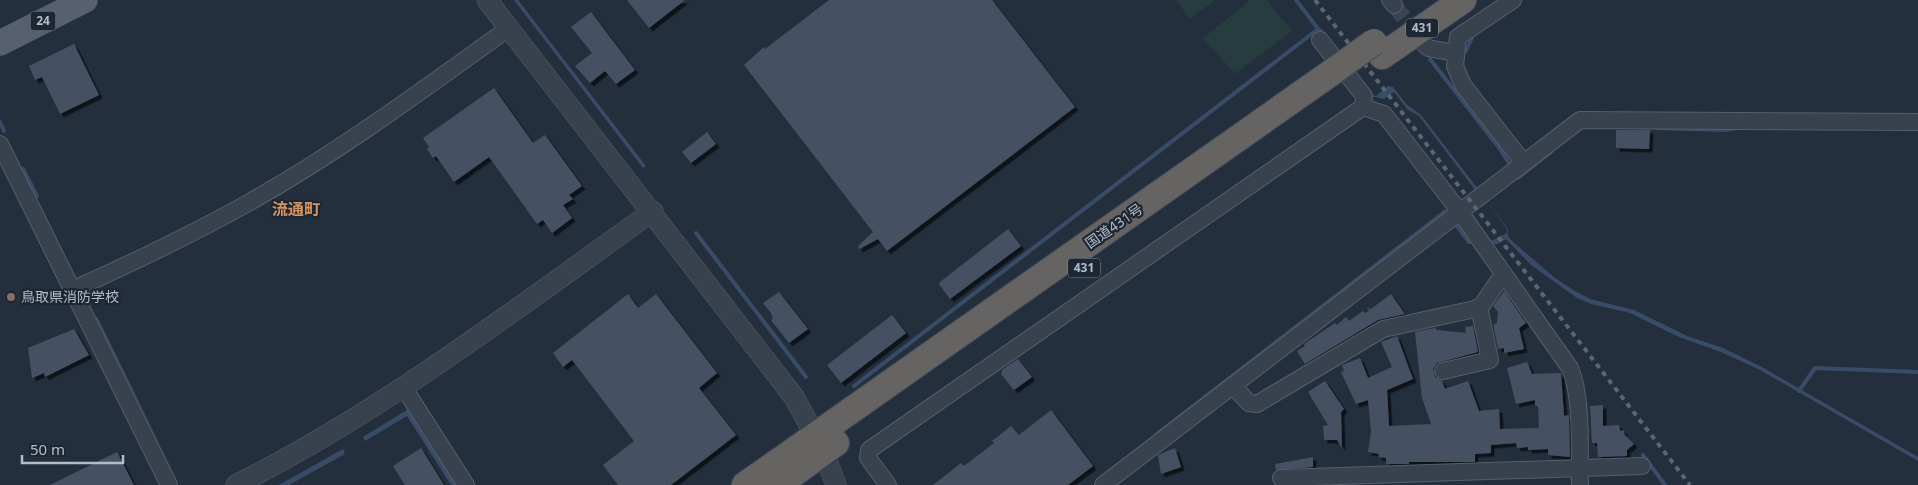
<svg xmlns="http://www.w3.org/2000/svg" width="1918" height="485" font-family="'Noto Sans','Noto Sans JP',sans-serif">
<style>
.green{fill:#263c3f}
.water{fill:#394c67}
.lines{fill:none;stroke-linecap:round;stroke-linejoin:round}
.stream{stroke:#394c67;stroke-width:4}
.building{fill:#455162;filter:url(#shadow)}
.minor-tunnel{stroke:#3a4453;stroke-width:16;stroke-dasharray:16 8;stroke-linecap:butt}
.minor-casing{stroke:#565f6c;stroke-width:18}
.tertiary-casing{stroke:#565f6c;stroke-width:21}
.primary-casing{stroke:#414a57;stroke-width:26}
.trunk-casing{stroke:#434c59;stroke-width:28}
.minor{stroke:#38414e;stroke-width:16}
.tertiary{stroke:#38414e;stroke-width:20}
.primary{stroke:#56606e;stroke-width:25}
.trunk{stroke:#656462;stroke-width:26}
.rail{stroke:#5a6575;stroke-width:4;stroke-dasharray:5 5;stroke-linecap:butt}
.trunk-bridge-casing{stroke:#434c59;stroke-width:28;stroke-linecap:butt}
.trunk-bridge{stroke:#656462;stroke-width:26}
.education-dot{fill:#8d6e63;stroke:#1d2633;stroke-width:2}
.labels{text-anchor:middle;stroke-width:4.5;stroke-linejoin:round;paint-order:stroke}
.shield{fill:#1d2633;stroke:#878f9c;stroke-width:1}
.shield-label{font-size:12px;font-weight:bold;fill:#b4bcc9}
.street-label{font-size:14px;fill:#b4bcc9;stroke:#1d2633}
.poi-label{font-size:14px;fill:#b4bcc9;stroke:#1d2633;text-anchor:start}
.quarter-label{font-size:16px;font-weight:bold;fill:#d59563;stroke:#1d2633}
</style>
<defs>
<filter id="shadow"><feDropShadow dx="3.5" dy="3.5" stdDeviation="0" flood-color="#0009"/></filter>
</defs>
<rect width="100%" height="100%" fill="#242f3e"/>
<g class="green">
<path d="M1176,0H1215L1190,19Z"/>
<path d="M1250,0H1267L1292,31L1235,74L1203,38Z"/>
</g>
<g class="water">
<path d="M514,0H518L646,166L643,168Z"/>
<path d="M1315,29H1322L1371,94L1376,96L1388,86L1393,87L1406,104L1421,115L1478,189L1476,191L1419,116L1408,110L1394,92L1384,99L1370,96L1320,31Z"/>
<path d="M1488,202L1508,229V236L1512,241L1555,278L1575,291L1590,299L1634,310L1687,336L1723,348L1762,367L1918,457V461L1760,370L1721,352L1679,337L1630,313L1591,304L1577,298L1531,265L1506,239L1497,244H1468L1455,227L1457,224L1471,240H1493L1507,233V229Z"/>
<path d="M1445,209L1448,213L1158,437L1155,433Z"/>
<path d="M97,316L176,477L96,318Z"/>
<path d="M410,408L458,485H451L407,416L365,441L363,437Z"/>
<path d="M343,449L345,454L289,485H279Z"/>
</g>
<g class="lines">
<g class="stream">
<path d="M1296,0L1319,30"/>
<path d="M1461,52L1466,51L1473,35"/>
<path d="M1430,59L1500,149L1512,168"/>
<path d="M0,122L4,131"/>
<path d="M1658,128L1725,130L1736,128"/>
<path d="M23,169L37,196"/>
<path d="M1518,178L1552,151"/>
<path d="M696,233L806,377"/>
<path d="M854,386L1318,29"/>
<path d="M1799,391L1815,368L1918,372"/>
<path d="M1643,455L1665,485"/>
</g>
</g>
<g class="building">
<path d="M627,0H685L649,28Z"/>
<path d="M829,0H992L1075,107L887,251L878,239L859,249L858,246L873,232L744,65L764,47L765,49Z"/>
<path d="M591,12L635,70L616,84L605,71L590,83L575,66L592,53L571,27Z"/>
<path d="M74,44L99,95L60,114L42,77L35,80L29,66Z"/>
<path d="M494,88L533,143L545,135L582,186L569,195L573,199L563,205L572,218L552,233L543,220L537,224L489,157L454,182L436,156L433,158L427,149L429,147L423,138Z"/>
<path d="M1616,130H1650L1649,149L1616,148Z"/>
<path d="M707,132L716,144L691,163L682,152Z"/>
<path d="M1008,229L1021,246L950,299L939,284L940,282Z"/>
<path d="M1504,291L1526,323L1519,328L1524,349L1504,353V348L1498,349L1494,329V324L1497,323L1498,312L1493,306Z"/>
<path d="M779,292L808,329L789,343L771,320L773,318L771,313L763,303Z"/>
<path d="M628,294L638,308L656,294L717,373L699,388L736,435L671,485H618L603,465L634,441L572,360L563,367L553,353Z"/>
<path d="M1391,294L1405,314L1378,320L1305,364L1297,351L1305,346L1304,344L1335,323L1337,325L1346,317L1349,321L1363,311L1365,313L1369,311L1367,308L1371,309Z"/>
<path d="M892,315L906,333L841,383L827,365Z"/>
<path d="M1473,326L1478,352L1437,363L1433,369L1435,377L1442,381L1445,389L1468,381L1479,411L1499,409L1500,429L1539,428L1538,406H1535V400L1516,404L1507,368L1527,362L1532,374L1561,373L1564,416L1569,415L1570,457L1548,455V449L1528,450V447L1517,448L1516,443L1491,445V453L1475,454V462H1409V464H1386V458L1378,457L1379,454L1368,452L1371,431L1368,400L1356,404L1341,372L1344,371L1342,365L1360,358L1368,378L1392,367L1381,342L1397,336L1413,379L1387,390L1389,426L1431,424L1422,398L1415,332L1435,328L1437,330L1466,333L1465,327Z"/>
<path d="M74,329L89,355L45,377L44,373L32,378L28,348Z"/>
<path d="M1018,359L1032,377L1014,390L1001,374L1003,369Z"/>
<path d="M1325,381L1344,409L1341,412L1342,448L1337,440H1324L1323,426L1328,425L1308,392Z"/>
<path d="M1603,405V426L1619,425L1620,431L1624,430V434L1634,444L1627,450V456L1598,457L1597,443H1592L1590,406Z"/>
<path d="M1051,410L1093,466L1068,485H933L961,463L964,466L994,443L992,441L1011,426L1019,435Z"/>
<path d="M421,448L444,485H405L393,466Z"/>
<path d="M1175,448L1181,467L1161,474L1158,455Z"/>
<path d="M117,452L134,485H50Z"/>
<path d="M1313,457V467L1276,470L1275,464Z"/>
</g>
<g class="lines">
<path class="minor-tunnel" d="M1394,5L1420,39"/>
<defs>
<g id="minor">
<path d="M1390,0L1394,5"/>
<path d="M1513,0L1458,37L1455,66L1463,85L1523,162"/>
<path d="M1424,44L1428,48L1455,53"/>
<path d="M1363,107L1384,114L1460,212L1570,368C1583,398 1579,452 1580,485"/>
<path d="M0,144L169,485"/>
<path d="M72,290C132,263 191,235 248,203C339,152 424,89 509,28"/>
<path d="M1443,371L1490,360L1479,307"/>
<path d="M1233,386L1249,403L1257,404L1383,329L1475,309L1482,305L1503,274"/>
<path d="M404,388L466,485"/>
<path d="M1281,478L1642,466"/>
<path d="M888,485L868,458L869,450L1363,107L1364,96L1320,40"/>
<path d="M1103,485L1580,120L1918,122"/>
</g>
<g id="tertiary">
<path d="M487,0L794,397L824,452L836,485"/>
<path d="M236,485C385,410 517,308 653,211"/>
</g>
<path id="primary" d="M0,43L85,0"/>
<g id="trunk">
<path d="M1382,56L1463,0"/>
<path d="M745,485L1335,70"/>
<path d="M778,485L836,443"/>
</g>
</defs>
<use href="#minor" class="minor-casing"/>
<use href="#tertiary" class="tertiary-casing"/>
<use href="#primary" class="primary-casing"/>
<use href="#trunk" class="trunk-casing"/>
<use href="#minor" class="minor"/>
<use href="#tertiary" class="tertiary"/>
<use href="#primary" class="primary"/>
<use href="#trunk" class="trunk"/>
<path class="rail" d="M1315,0L1690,485"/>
<defs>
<path id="trunk-bridge" d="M1335,70L1374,42"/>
</defs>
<use href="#trunk-bridge" class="trunk-bridge-casing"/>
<use href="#trunk-bridge" class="trunk-bridge"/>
</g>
<circle class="education-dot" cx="11" cy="297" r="5"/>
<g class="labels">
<g class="shield">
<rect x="30.5" y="11.5" width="25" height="19" rx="4"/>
<rect x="1406" y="18.5" width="32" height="19" rx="4"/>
<rect x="1068" y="258.5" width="32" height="19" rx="4"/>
</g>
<g class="shield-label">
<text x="43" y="25">24</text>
<text x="1422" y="32">431</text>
<text x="1084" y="272">431</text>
</g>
<g class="street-label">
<text transform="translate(1114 226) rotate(-35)" y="5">国道431号</text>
</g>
<g class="poi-label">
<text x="21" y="302">鳥取県消防学校</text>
</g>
<g class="quarter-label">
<text x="296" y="215">流通町</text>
</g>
</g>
<path d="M22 455v8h101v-8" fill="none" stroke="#b4bcc9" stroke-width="2.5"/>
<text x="30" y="455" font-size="15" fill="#b4bcc9" stroke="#1d2633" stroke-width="4" paint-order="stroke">50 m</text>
</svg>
